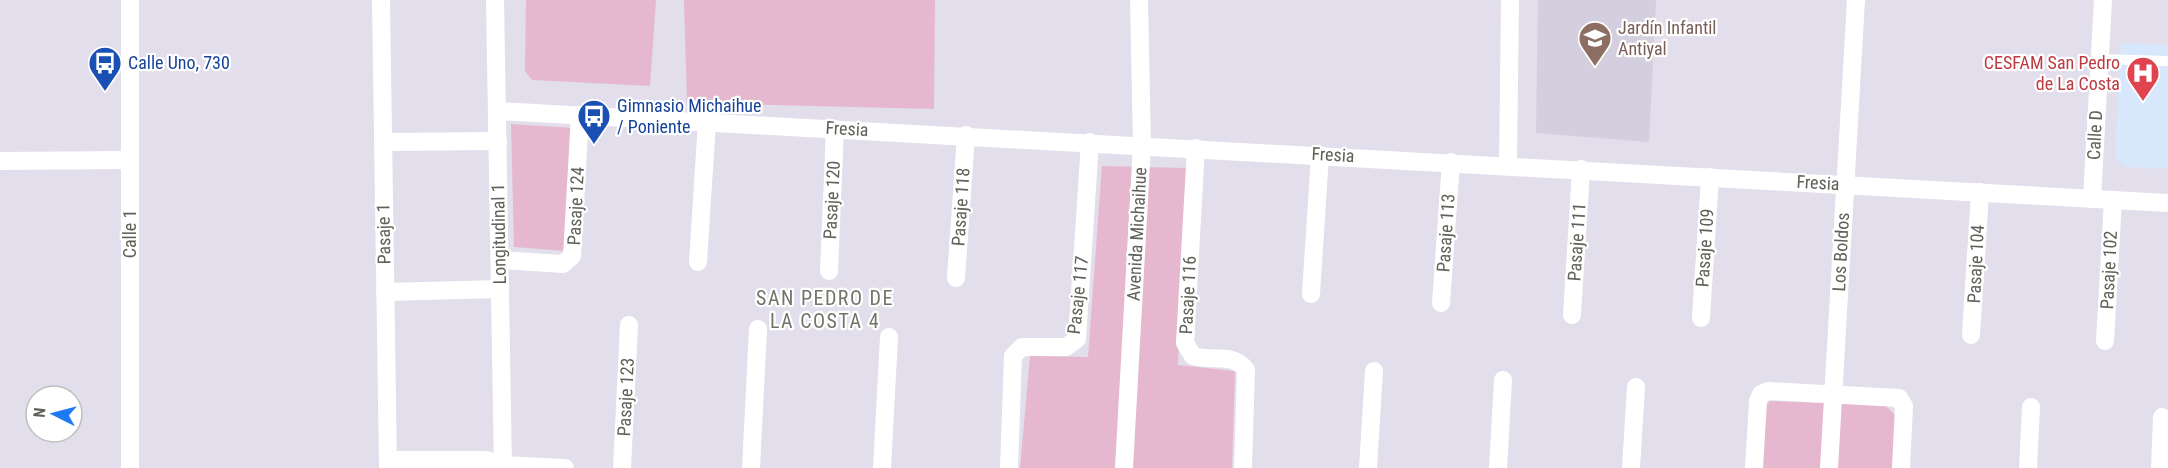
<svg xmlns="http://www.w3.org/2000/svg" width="2168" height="468" font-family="'Roboto Condensed',sans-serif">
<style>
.education{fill:#d3cfde}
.medical{fill:#d7e7fc}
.green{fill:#e6b8d0}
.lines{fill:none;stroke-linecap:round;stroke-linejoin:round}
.service{stroke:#fff;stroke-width:10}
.minor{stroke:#fff;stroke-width:18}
.labels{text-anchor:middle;stroke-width:4.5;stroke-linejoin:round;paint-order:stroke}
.education-label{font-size:18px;fill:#785e54;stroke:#fff;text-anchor:start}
.transit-label{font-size:18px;fill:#164399;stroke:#fff;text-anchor:start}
.health-label{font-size:18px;fill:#be3a42;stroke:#fff;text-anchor:end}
.street-label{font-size:18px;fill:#606158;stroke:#fff}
.neighbourhood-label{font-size:20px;letter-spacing:1.5px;fill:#737369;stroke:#fff}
</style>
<rect width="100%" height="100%" fill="#e2deec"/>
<path class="education" d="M1538,0H1656L1649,142L1536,133Z"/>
<path class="medical" d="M2121,43L2168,45V169L2125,167L2115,159Z"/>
<g class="green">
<path d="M526,0H656L650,86L532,80L525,71Z"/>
<path d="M684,0H935L934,109L687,103Z"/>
<path d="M511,124L574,128L565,251L514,247Z"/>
<path d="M1102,166L1186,168L1178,365L1235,371L1232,468H1020L1030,356L1088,357Z"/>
<path d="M1770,401L1885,405L1896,416L1894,468H1760L1762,410Z"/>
</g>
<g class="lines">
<path class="service" d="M2099,59L2168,61"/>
<g class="minor">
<path d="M130,0V468"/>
<path d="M381,0L388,468"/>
<path d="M495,0L503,468"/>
<path d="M497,111L2168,203"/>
<path d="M383,142L498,141"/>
<path d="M1196,148L1185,343L1193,356C1211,362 1234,352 1246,370L1243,468"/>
<path d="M0,161L130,160"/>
<path d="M1508,165L1510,0"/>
<path d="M2092,199L2103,0"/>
<path d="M500,260L563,264L572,256L580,115"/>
<path d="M698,262L707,122"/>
<path d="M829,271L835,129"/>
<path d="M956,278L966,135"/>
<path d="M385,292L500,289"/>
<path d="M1311,294L1320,155"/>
<path d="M1441,303L1451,162"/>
<path d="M1572,315L1581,169"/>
<path d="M1701,318L1710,177"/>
<path d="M1971,335L1980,192"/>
<path d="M2105,341L2113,200"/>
<path d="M388,460H486L503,465L565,468"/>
<path d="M622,468L629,325"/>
<path d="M751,468L758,329"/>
<path d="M882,468L889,337"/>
<path d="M1009,468L1013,356L1022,347H1066L1077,339L1090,142"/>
<path d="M1124,468L1142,145L1139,0"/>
<path d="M1368,468L1374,371"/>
<path d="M1498,468L1503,380"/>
<path d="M1631,468L1636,387"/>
<path d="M1754,468L1758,401L1761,394L1768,391L1899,398L1904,406L1901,468"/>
<path d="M1829,468L1856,0"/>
<path d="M2028,468L2031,407"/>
<path d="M2160,468L2162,417"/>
</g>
</g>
<defs>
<symbol id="school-pin" viewBox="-11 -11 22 30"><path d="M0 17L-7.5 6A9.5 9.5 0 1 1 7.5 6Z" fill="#8d6e63" stroke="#fff"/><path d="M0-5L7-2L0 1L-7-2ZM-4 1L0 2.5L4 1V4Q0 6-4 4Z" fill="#fff"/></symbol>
<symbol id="bus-pin" viewBox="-11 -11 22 30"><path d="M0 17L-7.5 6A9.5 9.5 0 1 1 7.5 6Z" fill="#1a4fb4" stroke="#fff"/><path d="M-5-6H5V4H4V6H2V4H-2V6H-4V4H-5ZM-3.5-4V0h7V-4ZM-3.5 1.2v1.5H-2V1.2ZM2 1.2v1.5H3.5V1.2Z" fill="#fff"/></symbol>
<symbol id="hospital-pin" viewBox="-11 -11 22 30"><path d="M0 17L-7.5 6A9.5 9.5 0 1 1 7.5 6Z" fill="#e0444e" stroke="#fff"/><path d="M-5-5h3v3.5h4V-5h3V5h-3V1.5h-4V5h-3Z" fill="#fff"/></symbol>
</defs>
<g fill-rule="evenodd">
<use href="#school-pin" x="1576" y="19" width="38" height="52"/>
<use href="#bus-pin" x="86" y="44" width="38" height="52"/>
<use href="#hospital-pin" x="2124" y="54" width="38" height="52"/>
<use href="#bus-pin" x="575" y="97" width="38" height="52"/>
</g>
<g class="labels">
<g class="education-label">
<text x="1618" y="34">Jardín Infantil<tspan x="1618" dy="21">Antiyal</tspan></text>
</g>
<g class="transit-label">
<text x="128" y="69">Calle Uno, 730</text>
<text x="617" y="112">Gimnasio Michaihue<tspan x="617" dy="21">/ Poniente</tspan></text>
</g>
<g class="health-label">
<text x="2120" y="69">CESFAM San Pedro<tspan x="2120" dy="21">de La Costa</tspan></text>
</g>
<g class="street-label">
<text transform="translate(847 129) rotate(3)" y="6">Fresia</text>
<text transform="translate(2095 135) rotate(-87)" y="6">Calle D</text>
<text transform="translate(1333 155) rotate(3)" y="6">Fresia</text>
<text transform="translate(1818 183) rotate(3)" y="6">Fresia</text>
<text transform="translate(832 200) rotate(-87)" y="6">Pasaje 120</text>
<text transform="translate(576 206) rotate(-87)" y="6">Pasaje 124</text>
<text transform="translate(961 207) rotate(-86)" y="6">Pasaje 118</text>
<text transform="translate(1446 233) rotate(-86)" y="6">Pasaje 113</text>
<text transform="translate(130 234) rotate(-90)" y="6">Calle 1</text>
<text transform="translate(384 234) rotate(-91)" y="6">Pasaje 1</text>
<text transform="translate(499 234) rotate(-91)" y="6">Longitudinal 1</text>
<text transform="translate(1137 234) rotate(-87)" y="6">Avenida Michaihue</text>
<text transform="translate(1577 242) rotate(-86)" y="6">Pasaje 111</text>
<text transform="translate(1705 248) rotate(-86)" y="6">Pasaje 109</text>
<text transform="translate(1841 252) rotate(-87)" y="6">Los Boldos</text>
<text transform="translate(1976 264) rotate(-87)" y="6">Pasaje 104</text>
<text transform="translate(2109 270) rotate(-87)" y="6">Pasaje 102</text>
<text transform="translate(1078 295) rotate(-84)" y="6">Pasaje 117</text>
<text transform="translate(1188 295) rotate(-87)" y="6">Pasaje 116</text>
<text transform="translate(626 397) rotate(-87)" y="6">Pasaje 123</text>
</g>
<g class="neighbourhood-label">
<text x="825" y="305">SAN PEDRO DE<tspan x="825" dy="23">LA COSTA 4</tspan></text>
</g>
</g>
<g transform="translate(54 414) rotate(276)"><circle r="28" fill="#ffffff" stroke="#bfc0bc" stroke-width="1.5"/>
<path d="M0-4.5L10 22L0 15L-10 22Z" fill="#1e79f3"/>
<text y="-9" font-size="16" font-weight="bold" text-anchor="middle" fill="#606158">N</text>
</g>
</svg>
